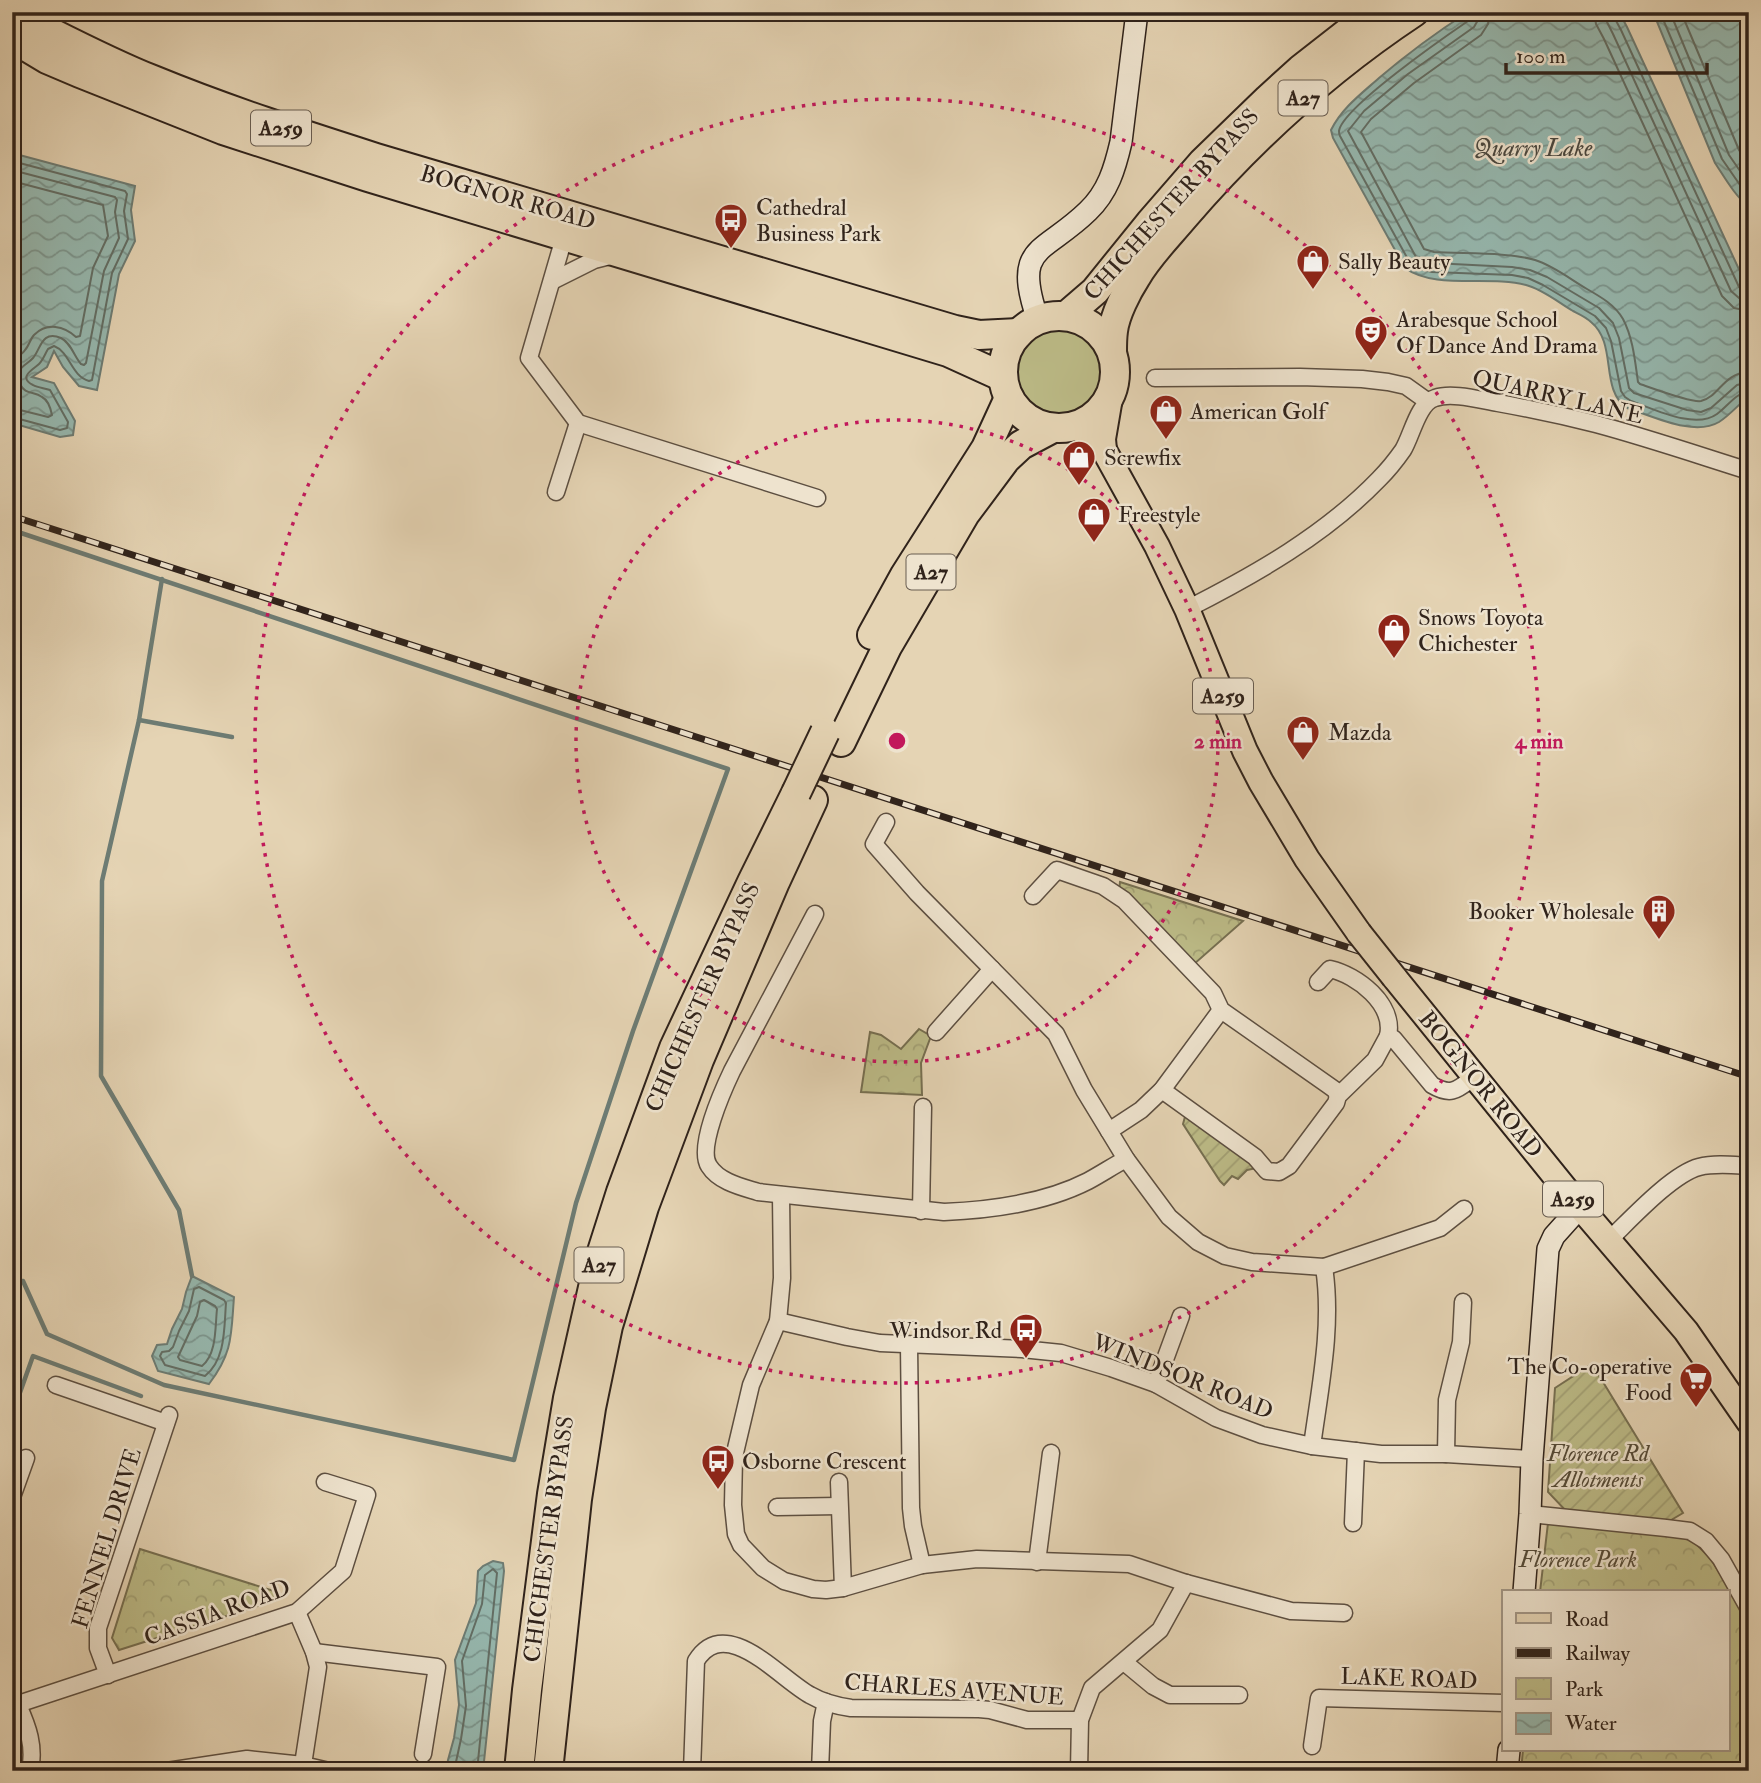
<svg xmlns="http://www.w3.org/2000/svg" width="1761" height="1783" font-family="'IM FELL Double Pica',serif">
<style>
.grass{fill:#bcbb87;stroke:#766f51;stroke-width:2}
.park{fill:url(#park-crowns);stroke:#766f51;stroke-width:2}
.garden{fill:url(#garden-furrows);stroke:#766f51;stroke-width:2}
.water{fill:url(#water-waves);stroke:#6d7c74;stroke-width:2}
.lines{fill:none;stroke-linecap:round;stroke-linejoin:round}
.shore{stroke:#636e65;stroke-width:2}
.stream{stroke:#6d7c74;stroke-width:4.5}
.street-casing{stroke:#5d4f41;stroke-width:19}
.secondary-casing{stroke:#30231b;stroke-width:24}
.primary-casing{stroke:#30231b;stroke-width:28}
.highway-casing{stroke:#30231b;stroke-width:32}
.street{stroke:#eee3ce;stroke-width:16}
.secondary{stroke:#eee3ce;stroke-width:21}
.primary{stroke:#e5d4b4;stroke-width:24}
.highway{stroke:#e5d4b4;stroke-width:28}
.rail-casing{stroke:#30231b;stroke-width:7}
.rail{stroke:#eee3ce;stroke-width:4.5;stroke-dasharray:13;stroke-linecap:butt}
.primary-bridge-casing{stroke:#30231b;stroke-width:28;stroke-linecap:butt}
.highway-bridge-casing{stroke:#30231b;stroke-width:32;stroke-linecap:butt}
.primary-bridge{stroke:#e5d4b4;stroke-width:24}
.highway-bridge{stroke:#e5d4b4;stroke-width:28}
.ring{fill:none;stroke:#c2185b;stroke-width:3.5;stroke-dasharray:3.5 7}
.labels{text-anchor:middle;stroke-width:5;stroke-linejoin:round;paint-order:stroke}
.shield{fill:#eee3ce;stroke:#695d51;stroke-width:2}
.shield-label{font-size:21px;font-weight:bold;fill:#30231b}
.street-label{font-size:23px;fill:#30231b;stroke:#eee3ce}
.poi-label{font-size:23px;fill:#30231b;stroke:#eee3ce;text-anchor:start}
.park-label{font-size:23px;font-style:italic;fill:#534936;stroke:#eee3ce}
.water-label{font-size:24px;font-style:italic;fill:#4a4840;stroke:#eee3ce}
.centre{fill:#c2185b;stroke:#eee3ce;stroke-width:3.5}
.ring-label{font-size:21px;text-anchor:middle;font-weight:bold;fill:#c2185b;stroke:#eee3ce;stroke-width:5;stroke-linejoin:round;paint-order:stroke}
</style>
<defs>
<pattern id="park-crowns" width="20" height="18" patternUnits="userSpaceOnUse" patternTransform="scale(1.75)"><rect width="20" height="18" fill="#bcbb87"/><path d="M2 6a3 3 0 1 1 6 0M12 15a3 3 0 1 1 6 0" fill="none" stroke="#a2a074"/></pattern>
<pattern id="garden-furrows" width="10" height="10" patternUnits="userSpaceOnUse" patternTransform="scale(1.75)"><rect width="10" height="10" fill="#bcbb87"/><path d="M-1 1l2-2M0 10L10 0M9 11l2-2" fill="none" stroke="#a2a074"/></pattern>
<pattern id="water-waves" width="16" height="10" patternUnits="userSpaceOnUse" patternTransform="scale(1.75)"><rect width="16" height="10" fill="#96b8af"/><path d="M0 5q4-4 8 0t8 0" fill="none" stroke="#7b958e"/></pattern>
</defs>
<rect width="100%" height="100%" fill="#e5d4b4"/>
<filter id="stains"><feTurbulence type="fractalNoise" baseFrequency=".00286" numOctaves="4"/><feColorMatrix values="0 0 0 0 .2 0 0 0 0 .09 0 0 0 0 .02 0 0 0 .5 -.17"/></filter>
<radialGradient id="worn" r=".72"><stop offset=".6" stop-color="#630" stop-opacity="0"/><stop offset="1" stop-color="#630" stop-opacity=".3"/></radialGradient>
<circle class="grass" cx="1058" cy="370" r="44"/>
<g class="park">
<path d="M1120,882L1243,921L1193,965L1119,891Z"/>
<path d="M919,1029L931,1036L921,1063L922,1095L861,1092L870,1032L881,1035L901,1049Z"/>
<path d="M1548,1523L1678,1535L1695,1543L1710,1558L1749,1618V1771H1521L1523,1750H1728V1592H1540Z"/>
<path d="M140,1549L274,1591L277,1600L119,1650L112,1638Z"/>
</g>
<g class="garden">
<path d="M1186,1113L1257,1168L1247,1170L1238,1179L1232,1176L1224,1185L1220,1181L1183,1124Z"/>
<path d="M1592,1364L1683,1513L1666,1523L1568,1513L1548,1492L1555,1388Z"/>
</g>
<g class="water">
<path d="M1468,12H1619L1627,27L1749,291V396C1739,404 1730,415 1719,422C1694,437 1653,416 1627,408C1599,389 1618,344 1591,322C1586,317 1579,314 1573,311C1558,302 1542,289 1526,285C1489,275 1435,290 1405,268L1333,138L1331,130C1342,108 1361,94 1379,78C1407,54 1437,32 1468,12Z"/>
<path d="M1653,12H1749V207C1735,196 1725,178 1715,163Z"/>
<path d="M12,153L135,186L131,210L135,241L119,274L97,390L79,386L63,367L54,351L47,367L32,377L54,383L75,421L73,435L60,437L12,423Z"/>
<path d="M192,1276L234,1297C231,1335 233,1353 209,1384L158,1371L152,1356L157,1345L167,1344L172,1329L182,1309L186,1292Z"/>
<path d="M493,1561L503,1563L504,1571L483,1771H447L448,1760L454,1738L459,1705L455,1660L476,1603L478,1571L483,1566Z"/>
</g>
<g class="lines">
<g class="shore">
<path d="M1471,12L1468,21C1446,36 1342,108 1339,131C1339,132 1339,134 1340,136L1410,263L1417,268L1432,272L1512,275L1528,278L1543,285L1595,316L1606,328L1611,341L1621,391L1625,397L1631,401C1654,409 1695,430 1717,414C1727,407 1736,393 1749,391"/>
<path d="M1479,12L1478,20L1474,27L1408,74L1364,111L1348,131L1416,257L1421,260L1433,263L1512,267L1530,270L1547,277L1599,308L1613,323L1619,338L1629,388L1634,393L1687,410L1701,412L1711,408L1737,385L1749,382"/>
<path d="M1490,12L1488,24L1481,35L1414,83L1371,119L1361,132L1424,249L1434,252C1463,254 1509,252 1535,260C1554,266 1570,279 1587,289C1601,297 1615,305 1623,319C1633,338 1635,361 1638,382L1640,384C1652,388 1691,403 1701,401C1720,396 1723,373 1749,372"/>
<path d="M1594,12L1596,24L1604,39L1722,296L1734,308L1749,311"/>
<path d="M1604,12L1606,20L1613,34L1731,291L1739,298L1749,301"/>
<path d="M1613,12L1614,17L1621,30L1739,287L1743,291L1749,292"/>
<path d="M1660,12L1722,159L1749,198"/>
<path d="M1670,12L1729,155L1749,184"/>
<path d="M1681,12L1739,150L1749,166"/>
<path d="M12,161L125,191L127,194L124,211L128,239L112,273L92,380L89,381C71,376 70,352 54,346L48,349C45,354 43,360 39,364C34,369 17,377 33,385C38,388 45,388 50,390L68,422L67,428L60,430L12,417"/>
<path d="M12,170L115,197L117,200L115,212L119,238L104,271L86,363L84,365L81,364C74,356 71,343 61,338C41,330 41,349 33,358C26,366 13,368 20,384C25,395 34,391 42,397C48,400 51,410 52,415L48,417L12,408"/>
<path d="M12,181L103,205L108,236L93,268L80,336L76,337C64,326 47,322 34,335C30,339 29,346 25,350C22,355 16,357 12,362"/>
<path d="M199,1287L224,1300L226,1303C224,1328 226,1359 205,1376L165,1365L160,1356L162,1352L169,1351L173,1347L179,1331L189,1311L194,1289Z"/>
<path d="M204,1300L215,1306L217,1309C215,1327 217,1354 202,1366L180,1360L178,1357L197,1316L200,1302Z"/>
<path d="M454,1771L461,1739L466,1706L462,1661L482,1604L485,1575L493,1569L497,1573L477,1771"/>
</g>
<g class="stream">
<path d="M12,530L728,769L633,1031L576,1203L514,1460L164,1385L47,1334L23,1281L12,1282"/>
<path d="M162,579L139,720L102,881L101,1076L179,1210L192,1276"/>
<path d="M139,720L232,737"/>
<path d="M12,1415L33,1356L141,1396"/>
</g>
<defs>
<g id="street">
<path d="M566,231L529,358L578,423L817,498"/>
<path d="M552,281L594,260L614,255"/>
<path d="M1155,378L1300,377L1362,379L1388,382L1406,386L1427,401"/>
<path d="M556,492L578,423"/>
<path d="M1187,609C1256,574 1325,535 1379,479C1388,470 1396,460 1403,450C1412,435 1418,403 1435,398C1452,392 1480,400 1498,403C1531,409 1564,416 1596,424C1648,438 1698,455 1749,471"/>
<path d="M886,822L874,844L917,893L1056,1034L1084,1090L1126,1159L1169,1217L1198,1242L1225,1256L1252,1262L1324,1267L1440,1228L1464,1209"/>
<path d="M1033,896L1057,870L1103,886L1124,900L1213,993L1221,1010L1328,1085L1335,1090L1338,1096"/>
<path d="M815,914L732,1071C723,1090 697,1148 709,1166C719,1182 742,1187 758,1192L944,1212C992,1210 1045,1203 1088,1181C1101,1174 1113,1166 1126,1159"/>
<path d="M1318,982L1330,969C1357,975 1395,1004 1388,1036"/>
<path d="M936,1032L992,969"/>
<path d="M1162,1090L1255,1157L1267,1171L1279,1172L1289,1166L1336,1103L1338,1096L1375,1060L1388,1036L1394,1039L1432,1085C1452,1097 1458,1089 1474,1077"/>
<path d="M1109,1131L1141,1110L1162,1090L1221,1010"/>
<path d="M781,1195L782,1278L778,1321L751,1385L734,1457L733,1505L736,1534L741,1545L763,1568L784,1581L813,1589L826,1590L843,1588L922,1565L977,1559L1129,1564L1186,1583L1291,1611L1344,1613"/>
<path d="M921,1211L923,1107"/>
<path d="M1609,1240C1630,1220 1672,1174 1699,1167C1715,1163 1732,1165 1749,1166V1188"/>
<path d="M778,1321L847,1337L880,1343L1022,1349L1061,1353L1111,1368L1156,1384L1216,1418L1262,1435L1312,1446L1381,1454H1446L1532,1459"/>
<path d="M909,1345L911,1508L913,1526L922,1565"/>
<path d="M1156,1384L1181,1316"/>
<path d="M56,1385L166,1423"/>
<path d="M1312,1446C1320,1387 1333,1326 1324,1267"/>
<path d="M1446,1454L1447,1400L1461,1342L1463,1302"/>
<path d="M839,1482L843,1588"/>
<path d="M12,1497L26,1458"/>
<path d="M777,1507L839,1506"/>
<path d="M1530,1514L1666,1528L1690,1531L1706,1541L1721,1559L1749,1609"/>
<path d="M1353,1523L1356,1451"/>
<path d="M1037,1562L1051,1453"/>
<path d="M297,1612L314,1652L318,1667L302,1771"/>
<path d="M314,1652L437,1667L423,1754"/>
<path d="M1124,1662L1153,1686L1170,1695H1239"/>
<path d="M108,1675L98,1648V1628L169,1415"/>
<path d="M18,1705C28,1727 35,1746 30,1771"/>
<path d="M12,1706L297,1612L343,1571L367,1495L325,1482"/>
<path d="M1312,1746L1319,1698L1504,1703"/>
<path d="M167,1771L247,1759L303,1765L329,1771"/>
<path d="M692,1771L696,1661C726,1613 780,1679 810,1695C822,1702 837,1706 851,1708L979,1709L990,1710L1027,1720H1080"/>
<path d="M820,1771L822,1721L826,1702"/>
<path d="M1079,1771L1080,1720L1092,1688L1160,1630L1186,1583"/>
</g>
<g id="secondary">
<path d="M1038,320C1012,244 1043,255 1088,211C1108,192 1115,168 1121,142L1137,12"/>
<path d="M1524,1592L1530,1514L1532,1459L1548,1249L1554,1236L1580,1207"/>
<path d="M1507,1771L1509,1750"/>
</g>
<g id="primary">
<path d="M1077,426L1104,450L1157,546L1187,609L1245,751L1261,782L1307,859L1359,933"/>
<path d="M1104,450L1103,439L1110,398"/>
<path d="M1394,977L1580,1207L1686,1331L1749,1422"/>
</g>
<g id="highway">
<path d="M12,13C59,36 105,61 153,80C226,110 301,134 376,158L955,330L979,335L1019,333"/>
<path d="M12,38L47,59L80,73L223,130L368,177L948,352L1003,377"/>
<circle cx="1059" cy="372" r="56"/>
<path d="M1066,316L1095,291L1150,223L1203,162L1268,99L1301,69L1374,12"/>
<path d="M1112,352C1112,345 1112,338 1113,331C1115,314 1127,291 1136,277C1148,256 1167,237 1183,218C1250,140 1328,69 1414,12"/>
<path d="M872,635L905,575L986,448L1009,398"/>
<path d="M841,742L887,647L965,514L1006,459L1021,445L1053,428"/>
<path d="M519,1771L527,1690L552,1494L568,1398L599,1261L621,1192L674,1048L752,882L796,793"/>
<path d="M548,1771L577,1499L591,1408L608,1326L644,1207L699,1060L775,882L813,800"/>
</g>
</defs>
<use href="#street" class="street-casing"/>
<use href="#secondary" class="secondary-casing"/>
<use href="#primary" class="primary-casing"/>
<use href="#highway" class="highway-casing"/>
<use href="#street" class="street"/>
<use href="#secondary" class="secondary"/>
<use href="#primary" class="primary"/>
<use href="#highway" class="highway"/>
<defs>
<path id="rail" d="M12,516L1749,1077"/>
</defs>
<use href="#rail" class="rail-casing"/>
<use href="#rail" class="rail"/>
<defs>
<path id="primary-bridge" d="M1359,933L1394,977"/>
<path id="highway-bridge" d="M796,793L825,732"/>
</defs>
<use href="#primary-bridge" class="primary-bridge-casing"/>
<use href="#highway-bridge" class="highway-bridge-casing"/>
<use href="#primary-bridge" class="primary-bridge"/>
<use href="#highway-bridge" class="highway-bridge"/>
</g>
<g class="ring">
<circle cx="897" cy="741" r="321"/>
<circle cx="897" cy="741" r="642"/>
</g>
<defs>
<symbol id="bus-pin" viewBox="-11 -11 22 30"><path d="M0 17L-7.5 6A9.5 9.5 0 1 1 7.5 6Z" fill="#8f2418" stroke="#eee3ce"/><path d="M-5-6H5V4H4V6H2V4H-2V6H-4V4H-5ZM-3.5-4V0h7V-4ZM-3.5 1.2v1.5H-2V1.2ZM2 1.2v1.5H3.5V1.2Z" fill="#fff"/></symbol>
<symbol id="shop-pin" viewBox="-11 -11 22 30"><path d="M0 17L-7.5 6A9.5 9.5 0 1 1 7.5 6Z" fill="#8f2418" stroke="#eee3ce"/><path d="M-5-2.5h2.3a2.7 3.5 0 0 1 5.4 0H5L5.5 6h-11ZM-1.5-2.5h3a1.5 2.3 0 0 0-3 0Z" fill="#fff"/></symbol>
<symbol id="theatre-pin" viewBox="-11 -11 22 30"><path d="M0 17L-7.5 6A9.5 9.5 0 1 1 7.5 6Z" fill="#8f2418" stroke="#eee3ce"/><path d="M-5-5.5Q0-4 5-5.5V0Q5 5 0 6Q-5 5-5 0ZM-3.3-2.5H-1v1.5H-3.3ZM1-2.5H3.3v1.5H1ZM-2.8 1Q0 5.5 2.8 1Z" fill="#fff"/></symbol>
<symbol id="building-pin" viewBox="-11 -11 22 30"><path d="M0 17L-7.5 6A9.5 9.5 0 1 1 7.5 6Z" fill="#8f2418" stroke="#eee3ce"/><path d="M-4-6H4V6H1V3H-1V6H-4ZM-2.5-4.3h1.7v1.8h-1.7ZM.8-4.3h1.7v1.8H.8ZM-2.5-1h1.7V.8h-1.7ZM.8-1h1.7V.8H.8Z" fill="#fff"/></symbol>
<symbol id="supermarket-pin" viewBox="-11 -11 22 30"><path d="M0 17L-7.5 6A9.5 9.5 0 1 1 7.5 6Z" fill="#8f2418" stroke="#eee3ce"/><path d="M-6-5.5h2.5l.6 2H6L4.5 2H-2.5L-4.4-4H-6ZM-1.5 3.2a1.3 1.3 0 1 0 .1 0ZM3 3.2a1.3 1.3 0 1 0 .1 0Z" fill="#fff"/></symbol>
</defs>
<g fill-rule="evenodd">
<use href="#bus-pin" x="712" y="201" width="38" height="52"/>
<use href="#shop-pin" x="1294" y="242" width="38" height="52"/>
<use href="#theatre-pin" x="1352" y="313" width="38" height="52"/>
<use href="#shop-pin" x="1147" y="392" width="38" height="52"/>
<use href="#shop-pin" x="1060" y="438" width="38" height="52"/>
<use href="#shop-pin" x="1075" y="495" width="38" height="52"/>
<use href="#shop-pin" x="1375" y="611" width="38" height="52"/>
<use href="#shop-pin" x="1284" y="713" width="38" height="52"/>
<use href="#building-pin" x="1640" y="892" width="38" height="52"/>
<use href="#bus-pin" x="1007" y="1311" width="38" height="52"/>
<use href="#supermarket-pin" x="1677" y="1360" width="38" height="52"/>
<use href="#bus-pin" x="699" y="1442" width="38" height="52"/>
</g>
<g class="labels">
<g class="shield">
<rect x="1278.5" y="80.5" width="49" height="35" rx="5"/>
<rect x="251" y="110.5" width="60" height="35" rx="5"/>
<rect x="906.5" y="554.5" width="49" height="35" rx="5"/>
<rect x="1193" y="678.5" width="60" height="35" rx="5"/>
<rect x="1543" y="1181.5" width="60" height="35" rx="5"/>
<rect x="574.5" y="1247.5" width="49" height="35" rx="5"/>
</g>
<g class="shield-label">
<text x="1303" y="105">A27</text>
<text x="281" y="135">A259</text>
<text x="931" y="579">A27</text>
<text x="1223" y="703">A259</text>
<text x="1573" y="1206">A259</text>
<text x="599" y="1272">A27</text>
</g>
<g class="street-label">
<text transform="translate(508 197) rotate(16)" y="8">BOGNOR ROAD</text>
<text transform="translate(1171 204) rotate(-48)" y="8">CHICHESTER BYPASS</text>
<text transform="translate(1558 396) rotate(13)" y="8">QUARRY LANE</text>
<text transform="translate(702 997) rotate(-66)" y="8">CHICHESTER BYPASS</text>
<text transform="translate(1481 1084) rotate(51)" y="8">BOGNOR ROAD</text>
<text transform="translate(1183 1376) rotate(22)" y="8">WINDSOR ROAD</text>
<text transform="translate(106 1538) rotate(-73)" y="8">FENNEL DRIVE</text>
<text transform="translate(548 1539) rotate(-82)" y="8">CHICHESTER BYPASS</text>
<text transform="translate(217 1612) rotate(-20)" y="8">CASSIA ROAD</text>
<text transform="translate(1409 1678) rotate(2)" y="8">LAKE ROAD</text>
<text transform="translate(954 1689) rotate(4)" y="8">CHARLES AVENUE</text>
</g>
<g class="poi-label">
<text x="756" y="215">Cathedral<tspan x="756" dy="26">Business Park</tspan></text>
<text x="1338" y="269">Sally Beauty</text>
<text x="1396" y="327">Arabesque School<tspan x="1396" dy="26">Of Dance And Drama</tspan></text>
<text x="1190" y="419">American Golf</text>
<text x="1104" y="465">Screwfix</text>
<text x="1118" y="522">Freestyle</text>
<text x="1418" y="625">Snows Toyota<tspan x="1418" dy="26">Chichester</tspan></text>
<text x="1328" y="740">Mazda</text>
<text x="1634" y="919" text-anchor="end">Booker Wholesale</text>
<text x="1002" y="1338" text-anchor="end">Windsor Rd</text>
<text x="1672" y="1374" text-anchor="end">The Co-operative<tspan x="1672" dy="26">Food</tspan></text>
<text x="742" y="1469">Osborne Crescent</text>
</g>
<g class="park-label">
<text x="1598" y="1461">Florence Rd<tspan x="1598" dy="26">Allotments</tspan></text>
<text x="1578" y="1567">Florence Park</text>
</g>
<g class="water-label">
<text x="1533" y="156">Quarry Lake</text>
</g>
</g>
<circle cx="897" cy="741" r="10" class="centre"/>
<g class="ring-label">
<text x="1218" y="748">2 min</text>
<text x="1539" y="748">4 min</text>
</g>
<rect width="1761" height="1783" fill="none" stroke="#e5d4b4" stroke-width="42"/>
<rect x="14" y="14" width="1733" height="1755" fill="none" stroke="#30231b" stroke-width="3.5"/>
<rect x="21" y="21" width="1719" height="1741" fill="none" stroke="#30231b" stroke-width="2"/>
<rect x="1502" y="1590" width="228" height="161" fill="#eee3ce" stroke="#a29686" stroke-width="2"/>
<rect x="1516" y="1613" width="35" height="10" fill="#e5d4b4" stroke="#a29686" stroke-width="2"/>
<text x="1565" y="1626" font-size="21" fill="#30231b">Road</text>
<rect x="1516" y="1648" width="35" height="10" fill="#30231b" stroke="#a29686" stroke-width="2"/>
<text x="1565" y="1660" font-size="21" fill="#30231b">Railway</text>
<rect x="1516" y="1678" width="35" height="21" fill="url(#park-crowns)" stroke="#a29686" stroke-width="2"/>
<text x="1565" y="1696" font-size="21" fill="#30231b">Park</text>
<rect x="1516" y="1713" width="35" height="21" fill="url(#water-waves)" stroke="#a29686" stroke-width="2"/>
<text x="1565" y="1730" font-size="21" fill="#30231b">Water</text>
<path d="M1506 63v10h201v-10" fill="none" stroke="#30231b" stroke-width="3.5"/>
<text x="1516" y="63" font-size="21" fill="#30231b" stroke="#eee3ce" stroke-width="5" paint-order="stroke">100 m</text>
<rect width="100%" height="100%" filter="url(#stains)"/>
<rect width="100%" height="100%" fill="url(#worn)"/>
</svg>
